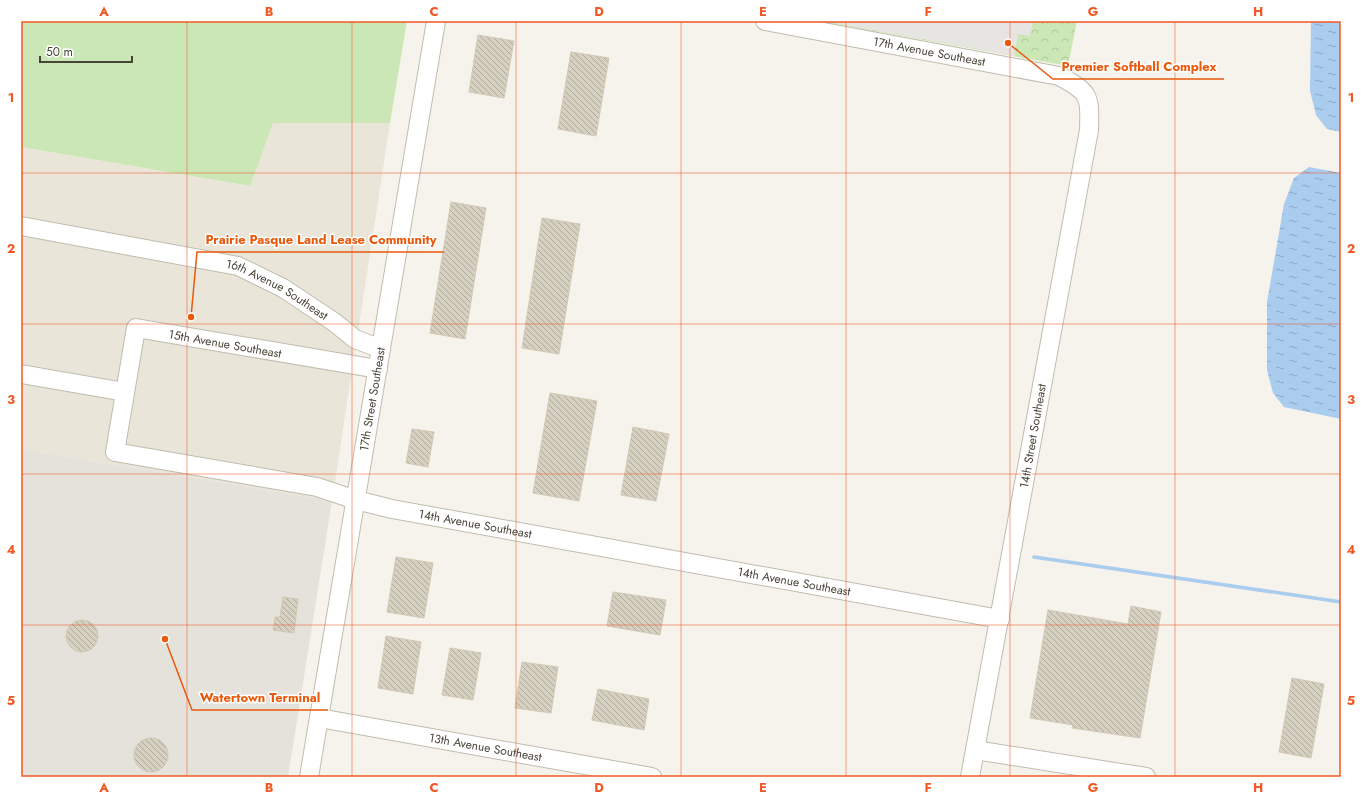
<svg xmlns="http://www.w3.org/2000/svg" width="1362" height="798" font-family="Jost,sans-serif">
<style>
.residential{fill:#e9e5d9}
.industrial{fill:#e5e2dc}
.grass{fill:#cce7b6}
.park{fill:url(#park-crowns)}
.parking{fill:#e7e5e2}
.water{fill:url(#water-ripples)}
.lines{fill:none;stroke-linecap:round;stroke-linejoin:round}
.stream{stroke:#aaccef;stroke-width:3.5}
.building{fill:url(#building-back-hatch);stroke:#d1c9b4}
.minor-casing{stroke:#c0bcae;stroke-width:20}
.minor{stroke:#fff;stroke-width:18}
.grid{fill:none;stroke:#f25824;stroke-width:1;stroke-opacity:0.55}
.labels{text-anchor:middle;stroke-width:3;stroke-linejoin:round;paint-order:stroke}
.street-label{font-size:12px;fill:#494439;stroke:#fff}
.leader{fill:none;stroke:#e8590c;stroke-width:1.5}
.callout-dot{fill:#e8590c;stroke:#fff;stroke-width:1.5}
.callout-label{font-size:13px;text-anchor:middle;font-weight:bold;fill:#e8590c;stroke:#fff;stroke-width:3;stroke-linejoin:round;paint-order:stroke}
.neatline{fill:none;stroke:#f25824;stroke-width:1.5}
.grid-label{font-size:13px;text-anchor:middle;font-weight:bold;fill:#f25824}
</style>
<defs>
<pattern id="park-crowns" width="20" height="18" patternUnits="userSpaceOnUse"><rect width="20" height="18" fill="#cce7b6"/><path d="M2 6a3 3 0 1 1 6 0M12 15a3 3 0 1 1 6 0" fill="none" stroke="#b1c79d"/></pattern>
<pattern id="water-ripples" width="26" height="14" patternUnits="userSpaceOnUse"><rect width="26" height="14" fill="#aaccef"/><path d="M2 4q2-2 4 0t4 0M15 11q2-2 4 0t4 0" fill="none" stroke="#8ca7c3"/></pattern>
<pattern id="building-back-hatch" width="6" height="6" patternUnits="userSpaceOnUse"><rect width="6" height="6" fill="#d6d0c1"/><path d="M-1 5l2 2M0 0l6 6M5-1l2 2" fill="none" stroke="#b0aa9e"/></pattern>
</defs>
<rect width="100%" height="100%" fill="#f5f3eb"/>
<path class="residential" d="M273,123H390L332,501L21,449V147L249,186Z"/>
<path class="industrial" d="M21,449L332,501L288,777H21Z"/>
<path class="grass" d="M21,21H407L390,123H273L250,186L21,147Z"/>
<path class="park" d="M819,21H1077L1068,66Z"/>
<path class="parking" d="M824,21H1033L1030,36L1018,34L1014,56Z"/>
<g class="water">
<path d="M1311,21H1341V132L1327,129L1316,115L1310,91Z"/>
<path d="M1309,167L1341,173V419L1284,407L1273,393L1267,370V302L1284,204L1294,178Z"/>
</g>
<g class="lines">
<path class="stream" d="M1034,557L1341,602"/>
</g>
<g class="building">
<path d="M478,35L514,41L504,98L469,92Z"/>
<path d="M571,52L609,58L596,136L558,129Z"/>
<path d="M451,202L486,208L465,339L430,333Z"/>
<path d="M542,218L580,224L559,354L522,348Z"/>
<path d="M550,393L597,401L579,501L533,493Z"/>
<path d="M633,427L669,434L656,501L621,495Z"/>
<path d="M412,429L434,432L428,467L406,463Z"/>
<path d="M396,557L433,563L424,618L387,612Z"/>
<path d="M613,592L666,600L660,635L607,626Z"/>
<path d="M283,597L298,599L294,633L273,630L275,617H280Z"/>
<path d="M1131,606L1161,612L1140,738L1072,728L1073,725L1030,718L1048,610L1128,624Z"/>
<circle cx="82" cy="636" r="16"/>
<path d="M386,636L421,642L413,694L378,688Z"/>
<path d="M450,648L481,653L473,700L442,695Z"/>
<path d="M522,662L558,667L551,713L515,708Z"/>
<path d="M1292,678L1324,684L1311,758L1279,752Z"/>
<path d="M598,689L649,699L644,730L592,720Z"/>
<circle cx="151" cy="755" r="17"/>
</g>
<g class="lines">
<defs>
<g id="minor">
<path id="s1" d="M765,21L1059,76C1090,92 1090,96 1089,130L970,777"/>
<path id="s2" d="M21,226L238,266L283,288L334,322L355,339L381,349"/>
<path id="s3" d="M378,369L136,328L115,452L317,487L356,500L392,509L1000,619"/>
<path d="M21,374L125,392"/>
<path id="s4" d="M319,718L652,777"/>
<path d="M975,750L1146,777"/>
<path id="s5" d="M309,777L436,21"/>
</g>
</defs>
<use href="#minor" class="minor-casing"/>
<use href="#minor" class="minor"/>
</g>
<path class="grid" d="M187,21V777M352,21V777M516,21V777M681,21V777M846,21V777M1010,21V777M1175,21V777M21,173H1341M21,324H1341M21,474H1341M21,625H1341"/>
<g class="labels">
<g class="street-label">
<text dy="4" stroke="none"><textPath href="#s1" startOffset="167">17th Avenue Southeast</textPath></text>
<text dy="4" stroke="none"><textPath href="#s2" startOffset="266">16th Avenue Southeast</textPath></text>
<text transform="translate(225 344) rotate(10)" y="4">15th Avenue Southeast</text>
<text dy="4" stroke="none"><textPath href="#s5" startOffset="383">17th Street Southeast</textPath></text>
<text transform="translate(1033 436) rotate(-80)" y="4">14th Street Southeast</text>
<text dy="4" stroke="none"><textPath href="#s3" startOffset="739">14th Avenue Southeast</textPath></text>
<text dy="4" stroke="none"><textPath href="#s3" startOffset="1063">14th Avenue Southeast</textPath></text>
<text dy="4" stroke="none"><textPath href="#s4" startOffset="169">13th Avenue Southeast</textPath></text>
</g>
</g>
<path class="leader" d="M1008 43L1053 79H1224M191 317L197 252H444M165 639L192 710H328"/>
<g class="callout-dot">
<circle cx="1008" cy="43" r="4"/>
<circle cx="191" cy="317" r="4"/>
<circle cx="165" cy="639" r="4"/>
</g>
<g class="callout-label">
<text x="1139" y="71">Premier Softball Complex</text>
<text x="321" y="244">Prairie Pasque Land Lease Community</text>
<text x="260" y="702">Watertown Terminal</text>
</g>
<rect width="1362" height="798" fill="none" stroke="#ffffff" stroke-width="44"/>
<path d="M40 56v6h92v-6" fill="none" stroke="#494439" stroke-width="2"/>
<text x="46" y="56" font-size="12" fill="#494439" stroke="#ffffff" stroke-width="3" paint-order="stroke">50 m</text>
<rect x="22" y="22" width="1318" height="754" class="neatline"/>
<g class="grid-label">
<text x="104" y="16">A</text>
<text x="269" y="16">B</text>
<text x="434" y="16">C</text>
<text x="599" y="16">D</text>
<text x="763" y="16">E</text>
<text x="928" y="16">F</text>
<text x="1093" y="16">G</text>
<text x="1258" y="16">H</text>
<text x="11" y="102">1</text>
<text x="1351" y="102">1</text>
<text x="11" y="253">2</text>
<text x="1351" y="253">2</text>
<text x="11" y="404">3</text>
<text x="1351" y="404">3</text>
<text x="11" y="554">4</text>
<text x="1351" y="554">4</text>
<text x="11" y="705">5</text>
<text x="1351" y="705">5</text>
<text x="104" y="792">A</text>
<text x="269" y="792">B</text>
<text x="434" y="792">C</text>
<text x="599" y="792">D</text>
<text x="763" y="792">E</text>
<text x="928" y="792">F</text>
<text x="1093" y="792">G</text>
<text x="1258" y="792">H</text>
</g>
</svg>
